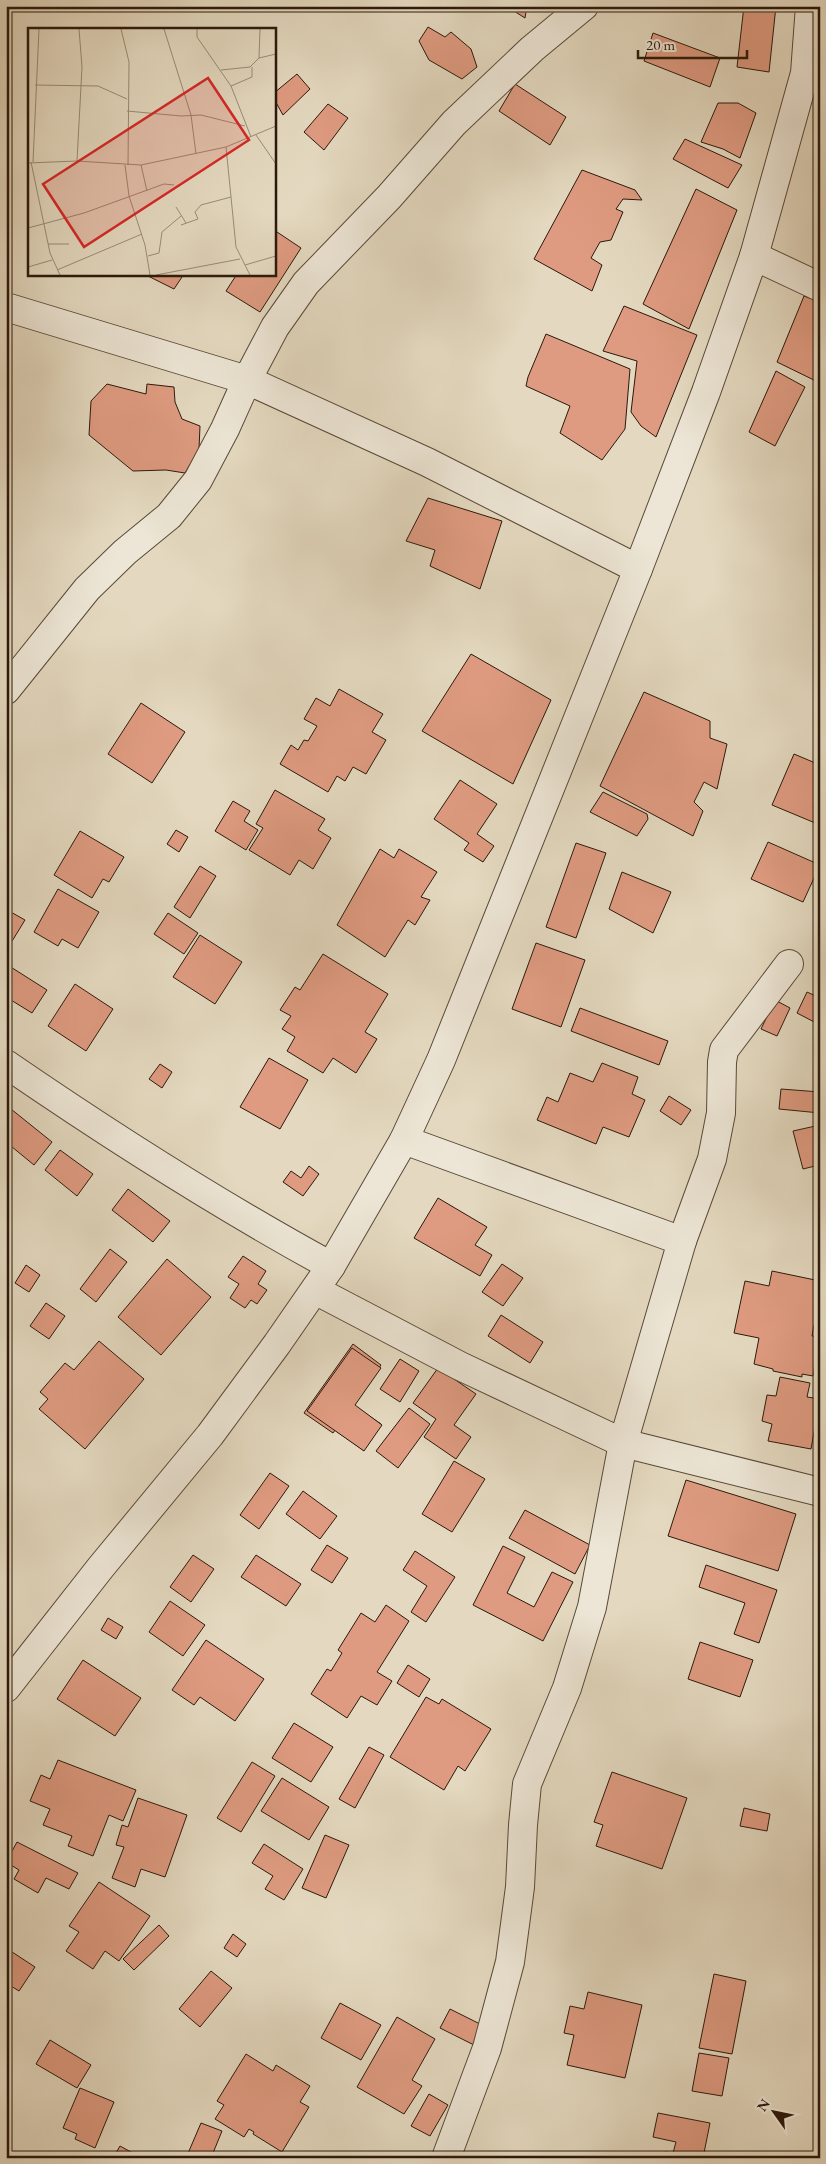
<svg xmlns="http://www.w3.org/2000/svg" width="826" height="2164" font-family="'EB Garamond',serif">
<style>
.building{fill:#df9b81;stroke:#2b190b}
.lines{fill:none;stroke-linecap:round;stroke-linejoin:round}
.minor-casing{stroke:#594938;stroke-width:30}
.minor{stroke:#ede6d6;stroke-width:28}
.inset-road{fill:none;stroke:#9a8c78;stroke-width:1}
.view{fill:#d62828;fill-opacity:0.15;stroke:#d62828;stroke-width:2.5}
.inset-edge{fill:none;stroke:#2b190b;stroke-width:2.5}
</style>
<rect width="100%" height="100%" fill="#e4d9c0"/>
<filter id="stains"><feTurbulence type="fractalNoise" baseFrequency=".004" numOctaves="4"/><feColorMatrix values="0 0 0 0 .2 0 0 0 0 .09 0 0 0 0 .02 0 0 0 .5 -.17"/></filter>
<radialGradient id="worn" r=".72"><stop offset=".6" stop-color="#630" stop-opacity="0"/><stop offset="1" stop-color="#630" stop-opacity=".3"/></radialGradient>
<g class="building">
<path d="M506,6H527L525,18Z"/>
<path d="M744,6H776L769,72L737,67Z"/>
<path d="M428,27L445,37L451,32L471,49L477,67L462,79L429,60L419,41Z"/>
<path d="M653,33L720,58L710,87L644,61Z"/>
<path d="M297,74L310,89L283,115L274,99V93Z"/>
<path d="M515,84L566,117L550,145L499,111Z"/>
<path d="M718,103H738L756,113L740,158L723,149L701,142Z"/>
<path d="M328,104L348,118L324,150L304,132Z"/>
<path d="M685,139L742,165L728,188L673,159Z"/>
<path d="M582,170L635,190L642,200L623,199L616,209L623,212L611,240L600,242L591,258L602,265L592,291L534,259Z"/>
<path d="M696,189L737,210L689,329L643,304Z"/>
<path d="M274,230L301,248L260,312L226,291L237,274H274Z"/>
<path d="M144,274H184L174,289Z"/>
<path d="M804,296L820,302V383L777,362Z"/>
<path d="M624,306L697,335L656,437L641,426L631,412L637,361L603,351Z"/>
<path d="M546,334L630,369L625,429L602,460L560,433L570,406L526,386L528,377Z"/>
<path d="M776,371L805,387L775,446L749,432Z"/>
<path d="M107,384L146,394L147,384L174,387L175,402L182,419L200,426L199,449L185,473L166,470L133,471L89,435L91,401Z"/>
<path d="M428,498L502,521L480,589L430,566L435,550L406,541Z"/>
<path d="M471,654L551,700L513,784L422,731Z"/>
<path d="M339,689L383,714L372,732L386,740L366,774L353,767L345,781L337,776L328,792L280,764L291,745L298,750L304,740L308,741L317,726L304,719L316,698L330,706Z"/>
<path d="M644,692L710,721V738L727,744L717,789L704,782L694,802L703,811L693,836L600,786Z"/>
<path d="M141,703L185,732L152,783L108,754Z"/>
<path d="M794,754L820,765V825L772,805Z"/>
<path d="M460,780L497,804L477,834L494,846L483,862L464,850L469,843L434,819Z"/>
<path d="M275,790L325,819L318,830L331,838L313,869L299,860L290,875L249,850L263,828L256,824Z"/>
<path d="M603,792L647,814L648,819L637,836L590,812Z"/>
<path d="M233,801L250,811L244,821L258,830L246,850L215,831Z"/>
<path d="M176,830L188,837L179,852L167,844Z"/>
<path d="M80,831L124,857L109,882L103,879L92,898L54,875Z"/>
<path d="M768,842L820,865L803,902L751,879Z"/>
<path d="M576,843L606,853L576,938L546,927Z"/>
<path d="M380,849L394,858L399,849L437,872L421,897L430,900L415,925L408,920L385,957L337,925Z"/>
<path d="M200,866L216,876L190,918L174,907Z"/>
<path d="M622,872L671,892L653,933L609,909Z"/>
<path d="M58,889L99,912L78,948L62,939L58,946L34,932Z"/>
<path d="M9,911L25,920L6,951V917Z"/>
<path d="M168,913L198,933L184,954L154,934Z"/>
<path d="M200,935L242,962L215,1004L173,977Z"/>
<path d="M536,943L585,960L561,1027L512,1009Z"/>
<path d="M323,954L388,994L365,1032L377,1039L356,1073L333,1058L323,1073L287,1051L295,1037L282,1029L291,1016L280,1010L295,987L300,990Z"/>
<path d="M6,964L47,990L32,1013L6,997Z"/>
<path d="M75,984L113,1009L86,1051L48,1026Z"/>
<path d="M807,992L820,998V1025L797,1013Z"/>
<path d="M775,1000L790,1008L777,1036L761,1029Z"/>
<path d="M580,1008L668,1041L659,1065L571,1031Z"/>
<path d="M269,1058L308,1080L280,1129L240,1107Z"/>
<path d="M602,1063L638,1077L632,1094L645,1100L629,1137L603,1127L596,1144L537,1120L547,1097L558,1102L570,1073L593,1082Z"/>
<path d="M160,1064L172,1072L162,1088L149,1079Z"/>
<path d="M781,1089L820,1092V1113L779,1109Z"/>
<path d="M669,1096L691,1110L681,1125L660,1111Z"/>
<path d="M6,1105L52,1142L34,1165L6,1142Z"/>
<path d="M820,1125V1187L815,1166L803,1169L793,1131Z"/>
<path d="M60,1150L93,1174L77,1196L45,1170Z"/>
<path d="M309,1166L319,1174L303,1196L283,1182L291,1171L301,1178Z"/>
<path d="M128,1189L170,1221L153,1242L112,1210Z"/>
<path d="M438,1198L487,1227L475,1245L492,1255L480,1276L414,1238Z"/>
<path d="M110,1249L127,1262L96,1302L80,1289Z"/>
<path d="M243,1256L266,1271L258,1284L267,1290L257,1304L251,1300L245,1308L230,1298L239,1284L228,1277Z"/>
<path d="M167,1259L211,1297L161,1355L118,1317Z"/>
<path d="M502,1264L523,1278L503,1306L482,1292Z"/>
<path d="M26,1265L40,1275L29,1292L15,1283Z"/>
<path d="M772,1271L820,1281V1327L814,1325L812,1336L820,1337L813,1376L802,1374V1377L773,1371V1369L754,1364L759,1338L734,1333L745,1281L769,1286Z"/>
<path d="M46,1303L65,1316L49,1339L30,1326Z"/>
<path d="M501,1315L543,1342L530,1363L488,1336Z"/>
<path d="M99,1341L144,1379L85,1449L39,1409L48,1399L40,1392L65,1363L74,1370Z"/>
<path d="M353,1344L381,1365L353,1405L381,1424L363,1450L335,1430L333,1433L304,1413Z"/>
<path d="M352,1348L381,1368L355,1405L382,1425L364,1451L307,1411Z"/>
<path d="M400,1359L419,1371L400,1402L380,1389Z"/>
<path d="M438,1368L476,1394L454,1425L471,1437L456,1459L424,1437L436,1419L413,1403Z"/>
<path d="M780,1377L810,1383L807,1397L820,1399L811,1449L768,1441L772,1424L762,1421L767,1395L776,1396Z"/>
<path d="M409,1408L430,1424L398,1468L376,1451Z"/>
<path d="M454,1461L485,1479L452,1532L422,1514Z"/>
<path d="M270,1473L289,1486L259,1529L240,1515Z"/>
<path d="M686,1480L796,1514L778,1571L668,1536Z"/>
<path d="M303,1491L337,1516L320,1539L286,1514Z"/>
<path d="M525,1510L590,1545L575,1574L509,1538Z"/>
<path d="M327,1545L348,1558L332,1583L311,1570Z"/>
<path d="M503,1546L525,1557L507,1593L534,1607L552,1572L573,1582L543,1641L473,1605Z"/>
<path d="M415,1551L455,1577L426,1622L411,1612L427,1586L403,1570Z"/>
<path d="M193,1555L214,1569L191,1602L170,1587Z"/>
<path d="M256,1555L301,1584L286,1606L241,1577Z"/>
<path d="M706,1565L777,1590L759,1643L734,1634L745,1603L699,1587Z"/>
<path d="M170,1601L205,1625L183,1656L149,1632Z"/>
<path d="M386,1605L409,1621L377,1672L392,1681L377,1705L361,1696L347,1718L311,1694L327,1669L331,1671L342,1653L338,1650L361,1613L375,1622Z"/>
<path d="M108,1618L123,1627L116,1639L101,1630Z"/>
<path d="M206,1640L264,1679L235,1721L200,1697L194,1705L172,1690Z"/>
<path d="M700,1642L753,1660L740,1697L688,1679Z"/>
<path d="M83,1660L141,1698L115,1736L57,1699Z"/>
<path d="M408,1665L430,1679L419,1697L397,1683Z"/>
<path d="M426,1697L439,1704L442,1699L491,1729L465,1771L458,1766L444,1790L390,1757Z"/>
<path d="M294,1723L333,1747L311,1782L272,1758Z"/>
<path d="M369,1747L384,1755L355,1808L339,1799Z"/>
<path d="M58,1760L136,1790L123,1821L109,1815L93,1856L68,1846L72,1836L43,1825L50,1809L30,1801L41,1775L50,1779Z"/>
<path d="M252,1762L275,1776L241,1832L217,1818Z"/>
<path d="M612,1772L687,1798L662,1869L596,1846L603,1825L594,1822Z"/>
<path d="M282,1778L329,1807L309,1840L261,1811Z"/>
<path d="M138,1798L187,1815L165,1877L141,1869L135,1887L112,1878L124,1847L116,1845L122,1825L128,1827Z"/>
<path d="M744,1808L770,1814L767,1831L740,1826Z"/>
<path d="M325,1835L349,1845L326,1898L302,1888Z"/>
<path d="M17,1842L78,1873L69,1889L46,1878L38,1893L14,1879L19,1870L6,1862Z"/>
<path d="M264,1844L303,1869L284,1900L265,1889L273,1876L252,1863Z"/>
<path d="M99,1882L150,1916L119,1961L105,1951L93,1969L66,1951L79,1932L69,1926Z"/>
<path d="M159,1925L169,1936L134,1970L123,1959Z"/>
<path d="M233,1934L246,1944L237,1957L224,1948Z"/>
<path d="M6,1948L35,1967L19,1991L6,1983Z"/>
<path d="M211,1971L232,1988L200,2027L179,2009Z"/>
<path d="M714,1974L746,1981L732,2054L699,2048Z"/>
<path d="M588,1992L642,2005L625,2078L567,2065L574,2035L564,2033L570,2006L584,2009Z"/>
<path d="M340,2003L381,2025L361,2060L321,2038Z"/>
<path d="M450,2009L484,2026L474,2045L440,2028Z"/>
<path d="M397,2017L435,2039L412,2080L422,2086L404,2114L357,2087Z"/>
<path d="M50,2040L91,2065L77,2088L36,2064Z"/>
<path d="M699,2053L729,2058L722,2096L692,2091Z"/>
<path d="M246,2054L273,2071L276,2065L310,2086L300,2102L309,2107L282,2152L253,2134L254,2132L249,2129L244,2137L215,2119L224,2105L217,2101Z"/>
<path d="M80,2088L114,2102L95,2148L75,2139L77,2134L63,2128Z"/>
<path d="M429,2094L448,2105L430,2136L411,2126Z"/>
<path d="M658,2113L710,2123L703,2158H663L665,2152L673,2153L676,2142L653,2137Z"/>
<path d="M201,2123L222,2131L211,2158H186Z"/>
<path d="M120,2146L142,2158H113Z"/>
</g>
<g class="lines">
<defs>
<g id="minor">
<path d="M754,256L820,287"/>
<path d="M6,307L247,380L427,462L638,569"/>
<path d="M6,690L87,589L125,552L169,516L198,480L225,429L247,380L275,327L306,283L389,197L454,123L532,49L584,6"/>
<path d="M6,1064C111,1136 219,1205 331,1266"/>
<path d="M404,1140L682,1241"/>
<path d="M315,1290L460,1366L623,1443L820,1492"/>
<path d="M6,1688L101,1567L210,1435L277,1344L331,1266L404,1140L441,1060L638,569L706,392L754,256L805,73L810,6"/>
<path d="M446,2158L487,2048L510,1962L520,1887L523,1825L527,1784L567,1688L592,1607L623,1443L682,1241L712,1159L721,1113L722,1062L724,1050L789,964"/>
</g>
</defs>
<use href="#minor" class="minor-casing"/>
<use href="#minor" class="minor"/>
</g>
<g transform="translate(28 28)">
<rect width="248" height="248" fill="#e4d9c0"/>
<path class="inset-road" d="M93,1L101,34L100,137M136,1L163,87L168,126M169,1V9L203,58L223,109M231,30L232,1M193,42L222,39L231,30L248,26M7,57L70,58L99,71M203,58L224,49V39M99,83L153,88L173,87L217,98M228,107L248,136M198,119L208,219L222,247M49,133L54,39L51,1M3,134L22,225L32,247M5,134L11,1M0,135L49,133L113,137L198,119L248,98M97,137L101,168L117,217L122,247M113,137L119,163M148,179L158,195M153,197L170,191L167,184L173,177L203,169M0,200L56,185L136,156L146,157M20,216H41M120,228L131,225L134,204L153,188M217,237L248,228M0,239L24,232M29,242L114,206M128,247L212,231"/>
<path class="view" d="M180,50L221,112L56,219L15,156Z"/>
<rect width="248" height="248" class="inset-edge"/>
</g>
<rect width="826" height="2164" fill="none" stroke="#e4d9c0" stroke-width="25"/>
<rect x="8" y="8" width="811" height="2149" fill="none" stroke="#2b190b" stroke-width="2.5"/>
<rect x="12" y="12" width="801" height="2139" fill="none" stroke="#2b190b"/>
<g transform="translate(774 2112) rotate(303)" stroke="#ede6d6" stroke-width="4" paint-order="stroke">
<path d="M0-4L9 19L0 12L-9 19Z" fill="#2b190b"/>
<text y="-8" font-size="14" font-weight="bold" text-anchor="middle" fill="#2b190b">N</text>
</g>
<path d="M638 50v8h109v-8" fill="none" stroke="#2b190b" stroke-width="2.5"/>
<text x="646" y="50" font-size="15" fill="#2b190b" stroke="#ede6d6" stroke-width="4" paint-order="stroke">20 m</text>
<rect width="100%" height="100%" filter="url(#stains)"/>
<rect width="100%" height="100%" fill="url(#worn)"/>
</svg>
